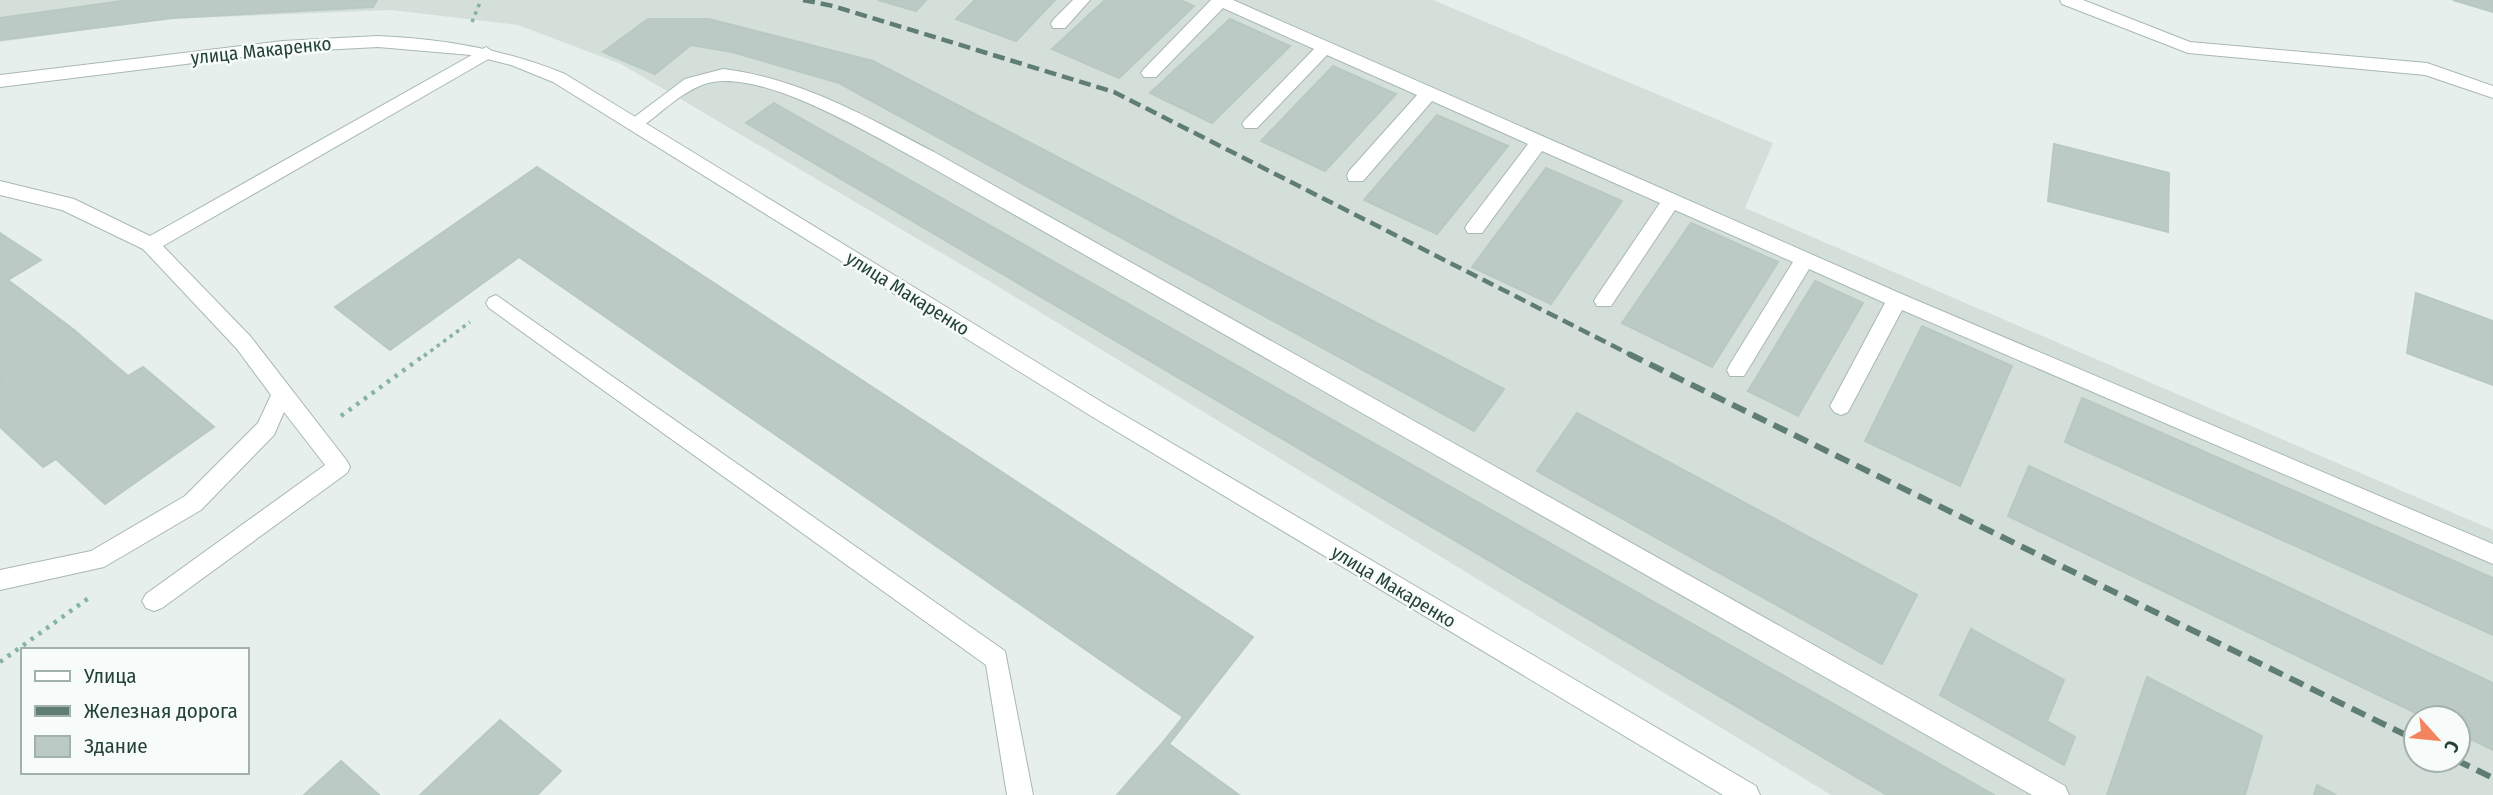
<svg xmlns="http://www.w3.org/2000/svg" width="2493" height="795" font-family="'Fira Sans Condensed',sans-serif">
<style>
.built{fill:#d4dfda;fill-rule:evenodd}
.building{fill:#bbcac4;stroke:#b8c9c2;stroke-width:2}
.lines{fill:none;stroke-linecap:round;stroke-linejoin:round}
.lane-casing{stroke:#a8b8b2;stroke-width:2}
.street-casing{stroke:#a8b8b2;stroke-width:2}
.path-far1{stroke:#86b3a5;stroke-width:3.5;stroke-dasharray:3.5 4.5;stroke-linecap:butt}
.path{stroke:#86b3a5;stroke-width:4.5;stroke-dasharray:3.5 6;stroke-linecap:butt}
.lane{fill:#fff;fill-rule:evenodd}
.street{fill:#fff;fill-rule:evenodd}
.rail-far1{stroke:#5f7d75;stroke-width:4.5;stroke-dasharray:12 6;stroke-linecap:butt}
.rail{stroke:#5f7d75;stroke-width:6;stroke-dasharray:15 8;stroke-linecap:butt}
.labels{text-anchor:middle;stroke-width:5;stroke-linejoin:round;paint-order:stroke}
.street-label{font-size:19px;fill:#24423a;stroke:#f7fbf9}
</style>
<rect width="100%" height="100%" fill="#e6efeb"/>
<path class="built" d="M0,0H1433L1773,143L1745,208L2493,530V795H1831L984,278L621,64L518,25L391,10L165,19L0,42ZM2416,718H2458V760H2416Z"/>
<g class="building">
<path d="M129,0H377L373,7L173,18L0,40V18Z"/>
<path d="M878,0H926L916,11Z"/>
<path d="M975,0H1055L1016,41L956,19Z"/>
<path d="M1105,0H1180L1194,6L1119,78L1052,49Z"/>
<path d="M2453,0H2493V12Z"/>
<path d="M648,19H709L873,61L1504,389L1474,431L839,83L732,52L691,45L655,74L603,52Z"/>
<path d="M1230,19L1290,46L1212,123L1150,93Z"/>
<path d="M1333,66L1396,94L1325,171L1261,141Z"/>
<path d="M774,103L1994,795H1887L746,123Z"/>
<path d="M1437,115L1508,146L1437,234L1364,200Z"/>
<path d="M2054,144L2169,173L2168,232L2048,201Z"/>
<path d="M537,167L1253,637L1169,744L1164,741L1183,717L519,257L390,350L335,307Z"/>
<path d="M1546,168L1622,201L1551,304L1472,267Z"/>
<path d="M1691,223L1778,262L1712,367L1622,323Z"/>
<path d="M0,233L41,260L8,280L74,330L0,378Z"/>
<path d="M1815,281L1863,303L1798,416L1748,391Z"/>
<path d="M2416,293L2493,321V385L2407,353Z"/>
<path d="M1922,326L2012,366L1960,486L1865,441Z"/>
<path d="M74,330L128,376L143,367L214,427L105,504L56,459L43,467L0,427V378Z"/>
<path d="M2082,398L2493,578V635L2065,442Z"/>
<path d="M1577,413L1917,595L1882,664L1537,471Z"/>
<path d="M2029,466L2493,683V750L2458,733V718H2426L2008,516Z"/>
<path d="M1971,629L2064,680L2047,721L2075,737L2064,765L1940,695Z"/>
<path d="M2147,677L2262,736L2245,795H2107Z"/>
<path d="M500,720L561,771L537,795H420Z"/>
<path d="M1164,741L1169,744L1239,795H1117Z"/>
<path d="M341,761L379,795H304Z"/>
<path d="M2317,785L2336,795H2314Z"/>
</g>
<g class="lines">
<defs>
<g id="lane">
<path d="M1073,0H1090L1065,28H1053L1051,24L1053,20Z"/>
<path d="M1211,0H1233L1904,295L2493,544V564L1902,310L1848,412L1841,415L1834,412L1830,406L1885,303L1809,269L1744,376H1730L1727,370L1730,364L1793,262L1675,210L1611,306H1597L1594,301L1597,296L1660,203L1542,151L1482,233H1468L1465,228L1468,223L1528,144L1432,101L1363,181H1349L1347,176L1349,171L1417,95L1327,55L1257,128H1245L1242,124L1245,120L1314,49L1223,8L1156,77H1144L1141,73L1144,69Z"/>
<path d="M2060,0H2083L2190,42L2427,63L2493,86V98L2425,75L2188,53L2062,4Z"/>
<path d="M486,47L495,53L492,57L163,246L251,337L347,461L350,467L347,473L162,608L154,611L146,608L142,601L146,594L325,465L284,412L274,435L201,510L104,567L0,590V570L91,551L185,496L258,423L271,395L237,349L143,249L62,210L0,195V181L74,199L150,236Z"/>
<path d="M723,69C800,78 867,117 934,152L2065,786L2069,795H2032L922,162C873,136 755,63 702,85C679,94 660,114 640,128L634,130L625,124L685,79Z"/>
<path d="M496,295L1005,651L1033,795H1007L986,665L489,308L486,303L489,298Z"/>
</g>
<path id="street" d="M378,36C444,39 503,49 565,74L1105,404L1756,786L1760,795H1723L1091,416L553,82L511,65L471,55L378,47L283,52L0,87V75L283,41Z"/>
</defs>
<use href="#lane" class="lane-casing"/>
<use href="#street" class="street-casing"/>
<g class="path-far1">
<path d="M472,22L481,0"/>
<path d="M424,356L470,322"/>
</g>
<g class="path">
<path d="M341,416L426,354"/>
<path d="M0,662L90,597"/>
</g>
<use href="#lane" class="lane"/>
<use href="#street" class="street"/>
<path class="rail-far1" d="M803,0L833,6L1114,92L1633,356"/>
<g class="rail">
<path d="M1629,354L2416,740"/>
<path d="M2456,760L2493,778"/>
</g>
</g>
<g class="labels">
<g class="street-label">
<text transform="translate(261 50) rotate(-6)" y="7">улица Макаренко</text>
<text transform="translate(908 293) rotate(32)" y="7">улица Макаренко</text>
<text transform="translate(1394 586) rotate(31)" y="7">улица Макаренко</text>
</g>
</g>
<rect x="21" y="648" width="228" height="126" fill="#f7fbf9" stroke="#a3b1ad" stroke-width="2"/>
<rect x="35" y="671" width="35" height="10" fill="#ffffff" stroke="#a3b1ad" stroke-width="2"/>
<text x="84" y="683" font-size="21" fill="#24423a">Улица</text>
<rect x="35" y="706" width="35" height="10" fill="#5f7d75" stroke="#a3b1ad" stroke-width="2"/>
<text x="84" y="718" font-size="21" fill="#24423a">Железная дорога</text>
<rect x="35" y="736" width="35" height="21" fill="#bbcac4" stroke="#a3b1ad" stroke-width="2"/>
<text x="84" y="753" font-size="21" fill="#24423a">Здание</text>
<g transform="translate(2437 739) rotate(117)"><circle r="33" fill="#f7fbf9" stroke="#a3b1ad" stroke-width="2"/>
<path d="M0-5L12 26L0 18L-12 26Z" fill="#f4845f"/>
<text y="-10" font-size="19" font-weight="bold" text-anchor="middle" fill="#24423a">С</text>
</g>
</svg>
